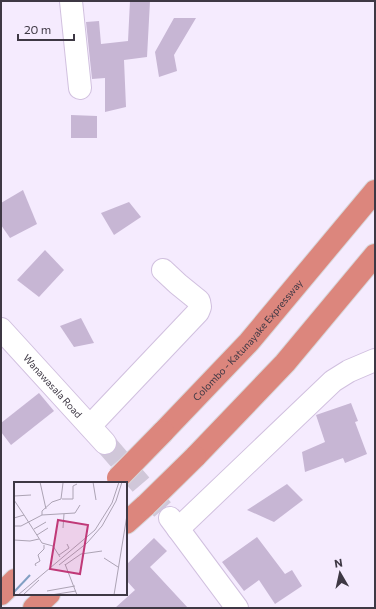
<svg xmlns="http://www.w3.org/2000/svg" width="376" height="609" font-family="Commissioner,sans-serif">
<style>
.building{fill:#c7b6d4}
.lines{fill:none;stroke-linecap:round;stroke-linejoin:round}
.minor-tunnel{stroke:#d0c7d9;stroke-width:22;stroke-dasharray:22 11;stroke-linecap:butt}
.minor-casing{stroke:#d1c0df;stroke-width:24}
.highway-casing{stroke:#d8d7da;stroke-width:24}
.minor{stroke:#fff;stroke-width:22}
.highway{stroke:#dc867d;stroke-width:22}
.highway-bridge-casing{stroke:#d8d7da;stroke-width:24;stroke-linecap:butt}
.highway-bridge{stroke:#dc867d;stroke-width:22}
.labels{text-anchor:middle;stroke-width:4;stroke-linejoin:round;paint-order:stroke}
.street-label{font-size:10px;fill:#3e3844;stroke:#f5ebfe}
.inset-river{fill:none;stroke:#829fc3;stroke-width:2}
.inset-road{fill:none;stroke:#aca3b4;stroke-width:1}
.view{fill:#c03978;fill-opacity:0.15;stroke:#c03978;stroke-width:2}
.inset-edge{fill:none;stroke:#3e3844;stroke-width:2}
</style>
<rect width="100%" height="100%" fill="#f5ebfe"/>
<g class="building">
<path d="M130,1H150L147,57L124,60L126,107L105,112V78L92,79L86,22L99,21L101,44L128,41Z"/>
<path d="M174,18H196L174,55L177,71L159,77L155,52Z"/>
<path d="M71,115L97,116V138H71Z"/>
<path d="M23,190L37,224L10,238L1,225V203Z"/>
<path d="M129,202L141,217L114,235L101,213Z"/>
<path d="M45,250L64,270L39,297L17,280Z"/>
<path d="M81,318L94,343L74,347L60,326Z"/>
<path d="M39,393L54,411L11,445L1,432V423Z"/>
<path d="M351,403L358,421L355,422L367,454L345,463L343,458L305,472L302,452L325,442L316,415Z"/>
<path d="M287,484L303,500L274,522L247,510Z"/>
<path d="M257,537L285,574L292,570L302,586L275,604L259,580L244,591L222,562Z"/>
<path d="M154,538L167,551L150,567L188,608H115L135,590L126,580V565Z"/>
</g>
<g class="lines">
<path class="minor-tunnel" d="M105,443L169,517"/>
<defs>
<g id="minor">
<path d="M71,1L80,88"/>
<path id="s1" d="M1,329L105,443"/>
<path d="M90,426L198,312L200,307L199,301L178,284L163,270"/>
<path d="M170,518L237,608"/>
<path d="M178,529L333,381L349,371L375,360"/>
</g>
<g id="highway">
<path id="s2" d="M163,432L249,342L375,191"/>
<path d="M195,457L285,363L375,255"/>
<path d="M126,523L146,505"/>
<path d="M1,594L15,580"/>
<path d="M34,608L49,594"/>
</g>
</defs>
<use href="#minor" class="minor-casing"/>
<use href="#highway" class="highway-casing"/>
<use href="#minor" class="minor"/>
<use href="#highway" class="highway"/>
<defs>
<g id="highway-bridge">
<path d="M118,478L163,432"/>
<path d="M146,505L195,457"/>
</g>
</defs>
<use href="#highway-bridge" class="highway-bridge-casing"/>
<use href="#highway-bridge" class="highway-bridge"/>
</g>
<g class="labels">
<g class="street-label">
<text dy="4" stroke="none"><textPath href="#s2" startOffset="125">Colombo - Katunayake Expressway</textPath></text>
<text dy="4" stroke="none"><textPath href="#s1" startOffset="77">Wanawasala Road</textPath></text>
</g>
</g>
<g transform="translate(14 482)">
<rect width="113" height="113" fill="#f5ebfe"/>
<path class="inset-river" d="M0,110L16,93"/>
<path class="inset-road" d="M5,0H25M26,0L32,27M79,0L82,18M49,1L47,17L38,20L28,29V33L61,31L66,23M0,14L17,13M48,17H59V4L63,2M0,18L10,33M0,36L10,33L28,61L39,64L46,75M0,44H7L28,33M49,46L50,32M20,47L32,40M23,53L34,46M0,58L16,59L25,57M45,73L55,66L53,62M90,76L104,85M51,82L63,113M45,83L73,61L88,44L102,19L108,0M51,83L67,72L88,69M22,84L21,82L26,79L24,73L30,67V63M33,109L61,104M4,113L81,48L98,21L105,0M9,113L25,98M37,113L62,109M100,113L113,33"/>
<path class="view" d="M44,38L74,43L66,92L36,87Z"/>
<rect width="113" height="113" class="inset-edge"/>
</g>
<rect width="376" height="609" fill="none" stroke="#3e3844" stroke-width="4"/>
<g transform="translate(340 573) rotate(351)" stroke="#f5ebfe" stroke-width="3" paint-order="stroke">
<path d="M0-3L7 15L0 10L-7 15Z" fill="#3e3844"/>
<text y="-6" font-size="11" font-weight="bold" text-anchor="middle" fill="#3e3844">N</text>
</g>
<path d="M18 34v6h56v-6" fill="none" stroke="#3e3844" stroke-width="2"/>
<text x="24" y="34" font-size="12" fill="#3e3844" stroke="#f5ebfe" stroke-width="3" paint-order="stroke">20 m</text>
</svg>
